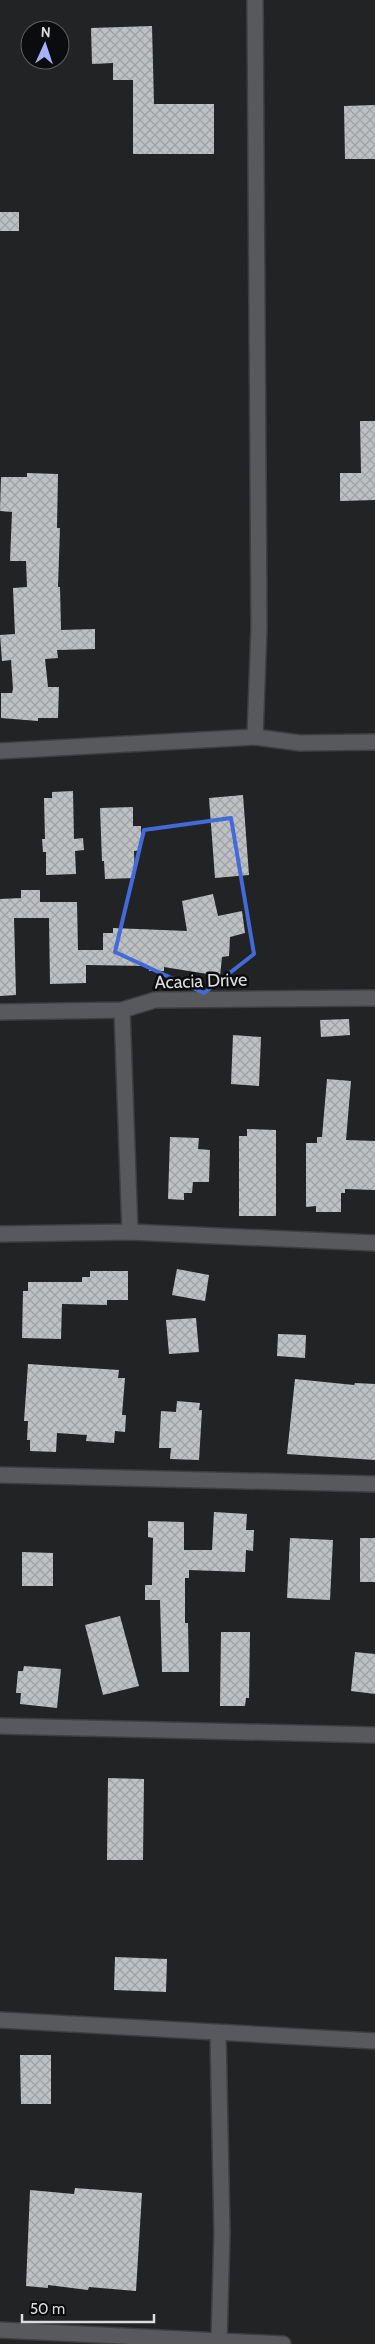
<svg xmlns="http://www.w3.org/2000/svg" width="375" height="2344" font-family="Cabin,sans-serif">
<style>
.building{fill:url(#building-cross-hatch)}
.lines{fill:none;stroke-linecap:round;stroke-linejoin:round}
.minor-casing{stroke:#3c3e40;stroke-width:18}
.minor{stroke:#57595c;stroke-width:15}
.marked{fill:none;stroke:#436ad9;stroke-width:4;stroke-linejoin:round}
.labels{text-anchor:middle;stroke-width:5;stroke-linejoin:round;paint-order:stroke}
.street-label{font-size:18px;fill:#dbdcde;stroke:#0b0c0d}
</style>
<defs>
<pattern id="building-cross-hatch" width="8" height="8" patternUnits="userSpaceOnUse" patternTransform="scale(1.25)"><rect width="8" height="8" fill="#bec1c4"/><path d="M0 0l8 8M0 8l8-8" fill="none" stroke="#9fa1a4"/></pattern>
</defs>
<rect width="100%" height="100%" fill="#212325"/>
<g class="building">
<path d="M152,26L154,104H214V154H133V80H113V63L92,64L91,28Z"/>
<path d="M375,105V159H345L344,106Z"/>
<rect x="0" y="212" width="19" height="19"/>
<path d="M360,421H375V500L340,501V473H361Z"/>
<path d="M27,473L58,474L57,528H60L58,587H60L61,630L95,629V649L57,650L58,658L45,659L48,687H59L58,718H38V721L1,718V693H12L13,689L11,660L2,661L0,635L15,634L13,588L27,587L26,561H10L12,512L0,511L1,477H27Z"/>
<path d="M73,791L74,839L83,838L84,850L75,851L76,874L46,875V852H43L42,839H45L44,798H52V792Z"/>
<path d="M243,795L249,875L215,878L209,798Z"/>
<path d="M133,807V826H141V850L134,851L135,878L105,879L104,861H102L100,808Z"/>
<path d="M21,890H40V902H77L78,950H103V933H113V928L187,931L182,901L213,894L218,916L242,911L245,933L230,937L229,956L222,957L220,976L164,967V971H149V966L86,965V983L50,984L49,918H14L16,995L0,996V899L21,898Z"/>
<path d="M349,1019L350,1035L321,1037L320,1020Z"/>
<path d="M233,1035L261,1037L259,1086L231,1084Z"/>
<path d="M327,1079L351,1081L346,1140L375,1141V1190L345,1189V1193H341V1212H316V1206L306,1207V1143H317V1137H322Z"/>
<path d="M247,1129L276,1130V1216H239V1136H247Z"/>
<path d="M170,1137L199,1138L198,1149L210,1150L209,1182H193L192,1193H184V1200L168,1199Z"/>
<path d="M177,1269L209,1275L205,1301L172,1295Z"/>
<path d="M90,1271H128V1300H107V1305L62,1304L61,1339L22,1338L23,1291H28V1282H82V1277H90Z"/>
<path d="M196,1318L199,1352L169,1354L166,1320Z"/>
<path d="M278,1334L306,1335L305,1358L277,1356Z"/>
<path d="M28,1364L119,1370L118,1378H125L122,1415H126L125,1432L115,1431L114,1443L86,1441L87,1435L57,1433L56,1452L30,1451V1440H27L28,1421H24Z"/>
<path d="M295,1379L354,1385L355,1383L375,1384V1460L287,1454Z"/>
<path d="M177,1401L200,1403L199,1410H202L199,1460L170,1459L171,1448H159L161,1411L176,1412Z"/>
<path d="M214,1512L247,1514L246,1530H254L253,1551L246,1550L245,1572L189,1570V1578H185V1623H188L189,1672H162L160,1600H145V1585H152L153,1538L148,1537V1521L184,1522V1550H212Z"/>
<path d="M290,1538L333,1540L330,1600L287,1598Z"/>
<rect x="360" y="1538" width="15" height="44"/>
<path d="M22,1552L53,1553V1586H22Z"/>
<path d="M120,1616L139,1686L103,1695L85,1625Z"/>
<path d="M221,1632H250L249,1698H246L245,1706H220Z"/>
<path d="M355,1652L375,1654V1694L351,1691Z"/>
<path d="M24,1666L61,1669L57,1708L20,1704L21,1693H16L18,1671H23Z"/>
<path d="M108,1778L144,1779L143,1860H107Z"/>
<path d="M115,1957L167,1959L166,1992L114,1990Z"/>
<path d="M20,2055H51V2104H21Z"/>
<path d="M75,2188L142,2193L136,2291L89,2287L88,2290L48,2285V2288L26,2286L30,2190L74,2194Z"/>
</g>
<g class="lines">
<defs>
<g id="minor">
<path d="M255,737L300,743L375,742"/>
<path d="M0,751L255,737L259,627L255,0"/>
<path d="M122,1010L130,1232"/>
<path d="M0,1012L122,1010L155,1000L375,998"/>
<path d="M0,1234L130,1232L375,1243"/>
<path d="M0,1475L375,1484"/>
<path d="M0,1726L375,1735"/>
<path d="M0,2020L375,2041"/>
<path d="M218,2033L222,2233L219,2342"/>
<path d="M0,2330L283,2344"/>
</g>
</defs>
<use href="#minor" class="minor-casing"/>
<use href="#minor" class="minor"/>
</g>
<path class="marked" d="M231,818L254,954L204,993L115,952L144,830Z"/>
<g class="labels">
<g class="street-label">
<text transform="translate(201 981) rotate(-2)" y="6">Acacia Drive</text>
</g>
</g>
<g transform="translate(45 45) rotate(3)"><circle r="24" fill="#0b0c0d" stroke="#5e5f61"/>
<path d="M0-4L9 19L0 12L-9 19Z" fill="#a5b1fc"/>
<text y="-8" font-size="14" font-weight="bold" text-anchor="middle" fill="#dbdcde">N</text>
</g>
<path d="M22 2314v8h132v-8" fill="none" stroke="#dbdcde" stroke-width="2.5"/>
<text x="30" y="2314" font-size="15" fill="#dbdcde" stroke="#0b0c0d" stroke-width="4" paint-order="stroke">50 m</text>
</svg>
